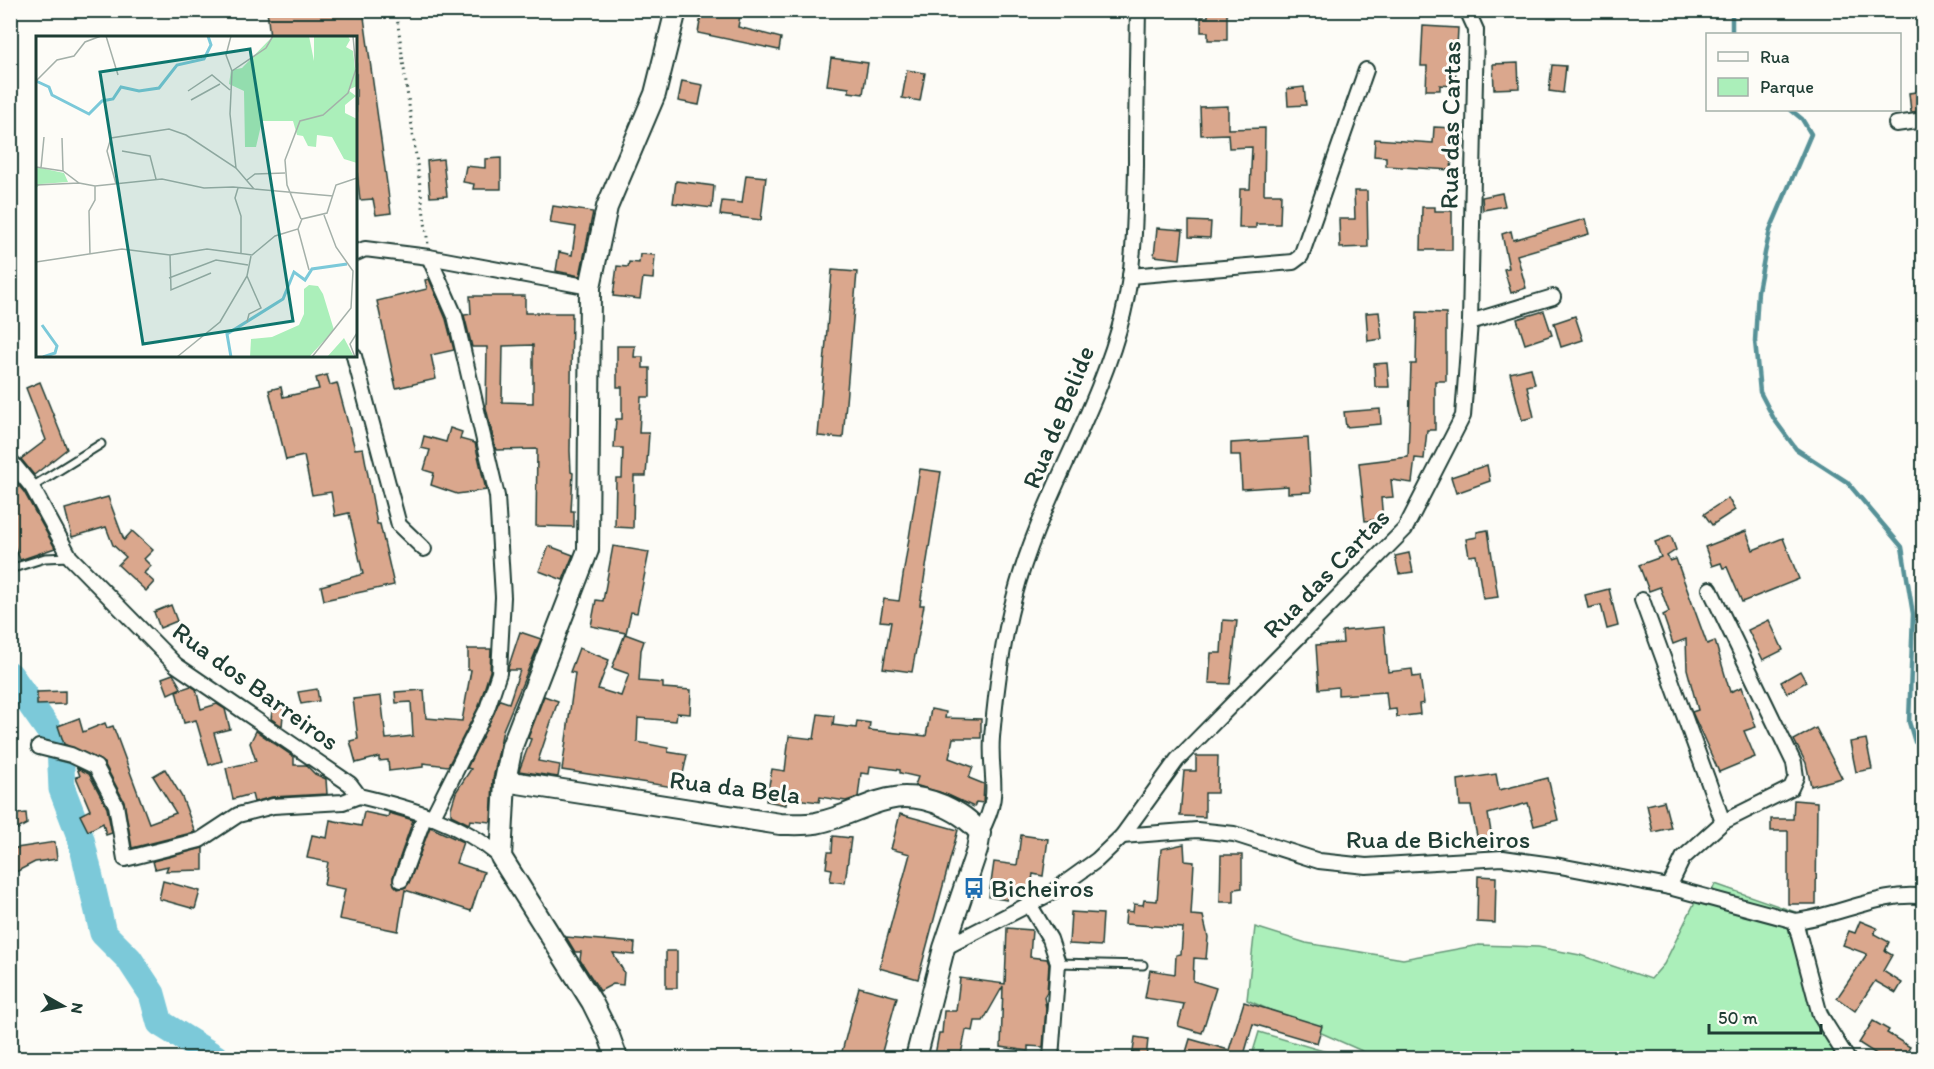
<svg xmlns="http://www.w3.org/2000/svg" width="1934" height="1069" font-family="Itim,sans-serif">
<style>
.green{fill:#abefba;stroke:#659677;stroke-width:1.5}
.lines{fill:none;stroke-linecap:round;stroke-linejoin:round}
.stream{stroke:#569197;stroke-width:4.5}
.river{stroke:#7bc9d9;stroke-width:27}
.building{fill:#daa78d;stroke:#1f3d34;stroke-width:1.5;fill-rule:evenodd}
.lane-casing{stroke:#1f3d34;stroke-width:11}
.street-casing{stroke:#1f3d34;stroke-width:18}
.secondary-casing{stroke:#1f3d34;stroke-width:24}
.path{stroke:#1f3d34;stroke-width:3;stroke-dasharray:1.5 4.5;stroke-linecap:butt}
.lane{stroke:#fdfcf7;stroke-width:7}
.street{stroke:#fdfcf7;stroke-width:14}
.secondary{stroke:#fdfcf7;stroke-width:20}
.labels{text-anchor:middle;stroke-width:6;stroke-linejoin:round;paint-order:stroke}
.street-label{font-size:26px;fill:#1f3d34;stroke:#fdfcf7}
.poi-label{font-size:26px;fill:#1f3d34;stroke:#fdfcf7;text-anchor:start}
.inset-river{fill:none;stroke:#7bc9d9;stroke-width:3}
.inset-road{fill:none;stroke:#a4b0a9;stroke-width:1.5}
.view{fill:#0f766e;fill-opacity:0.15;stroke:#0f766e;stroke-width:3}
.inset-edge{fill:none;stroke:#1f3d34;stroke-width:3}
</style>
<rect width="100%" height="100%" fill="#fdfcf7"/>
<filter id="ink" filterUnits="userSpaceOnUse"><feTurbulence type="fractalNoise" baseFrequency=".0167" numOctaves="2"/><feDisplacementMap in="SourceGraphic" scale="12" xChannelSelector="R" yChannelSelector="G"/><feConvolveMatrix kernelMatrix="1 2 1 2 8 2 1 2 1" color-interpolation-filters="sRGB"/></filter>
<g filter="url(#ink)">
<g class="green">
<path d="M1715,884L1807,916C1800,967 1829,1016 1854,1058H1389L1371,1055L1247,1000L1255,927L1306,943L1403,959L1479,945L1538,947L1580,955L1651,979L1664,964L1695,902L1706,905Z"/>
<path d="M1259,1032L1347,1058H1251Z"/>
</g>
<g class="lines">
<g class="stream">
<path d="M1732,10V34"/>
<path d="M1791,110L1802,119L1811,134L1770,230L1765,253L1758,291L1755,341L1760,392L1774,419L1796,449L1847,482L1902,547L1913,614L1909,722L1915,742L1924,748"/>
</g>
<path class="river" d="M10,675L60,746L62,789L81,839L103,933L129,959L152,994L160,1023L216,1058"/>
</g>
<g class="building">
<path d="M267,10H363L391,213L376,215L373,199L360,200L356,164V38H270Z"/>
<path d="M702,10H741L738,27L781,38L779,50L698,33Z"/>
<path d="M1208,10H1227V40H1208V32H1201V17H1208Z"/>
<path d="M1423,26L1458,28L1455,86L1440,85V90H1426L1427,66H1421Z"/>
<path d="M831,58L868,63L863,94L849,92V88L827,85Z"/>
<path d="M1518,63L1519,88L1494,89L1493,64Z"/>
<path d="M1552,65L1566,66L1563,93L1549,91Z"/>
<path d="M907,70L925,73L920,101L902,98Z"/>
<path d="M682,81L703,85L699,105L678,101Z"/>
<path d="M1304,87L1306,105L1288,106L1287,89Z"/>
<path d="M1923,91V111L1911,112L1909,93Z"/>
<path d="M1228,106V129L1265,128L1264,194H1281L1280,224H1256V228H1239L1240,189H1250L1252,147L1229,148L1228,134L1201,135L1200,107Z"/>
<path d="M1434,127L1454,128L1451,170L1386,166V157L1374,156L1375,139L1433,143Z"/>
<path d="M501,158V189H473L474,184L463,182L466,166L485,168V159Z"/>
<path d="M443,159L447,196L430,197L427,161Z"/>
<path d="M746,175L766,177L761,220L720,215L722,201L742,203Z"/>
<path d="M676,181L714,186L712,208L673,203Z"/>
<path d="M1354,191H1367L1368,247L1340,248L1339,219H1355Z"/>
<path d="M1502,193L1505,206L1483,210L1482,197Z"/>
<path d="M553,206L593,212L580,276L556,271L559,252L572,255L576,227L550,223Z"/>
<path d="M1422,207H1435V211H1452V250H1421Z"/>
<path d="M1585,219L1589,234L1517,255L1526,288L1511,293L1504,269L1509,268L1502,234L1511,231L1513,240Z"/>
<path d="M1189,221L1211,222L1210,238L1189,237Z"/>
<path d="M1157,228L1183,230L1180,259L1154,256Z"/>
<path d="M640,254L655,255L653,279L643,278L640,299L613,296L617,266L628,267L629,262L639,263Z"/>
<path d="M832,270L857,272L843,438L818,436Z"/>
<path d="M429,279L446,319L454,350L431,355L436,379L396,388L377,301L427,289L425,280Z"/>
<path d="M470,296H525V313H572L570,451L571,472L573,473L571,511H574V527L536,526L537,449L496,450L486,408L487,347H472L464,315L471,314ZM533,345V403L502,402L503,346Z"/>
<path d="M1544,311L1552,335L1525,344L1517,319Z"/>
<path d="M1379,312L1382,339L1368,341L1366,313Z"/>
<path d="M1417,312L1446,313V381H1435V430H1427L1424,459L1415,458L1412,483L1391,480L1393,497L1381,498L1383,519L1365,521L1359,463L1408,457L1411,364H1416Z"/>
<path d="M1575,316L1583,340L1561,347L1554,323Z"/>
<path d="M617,346H635L634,357H643V368H650V397H641L639,433H649L646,476H634L633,528L615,527L616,478H622L623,448H614L616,419H622V387H617Z"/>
<path d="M1387,363L1389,387H1375L1374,364Z"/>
<path d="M1531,368L1535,384L1527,386L1534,417L1522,420L1510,373Z"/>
<path d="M327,375L330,385L337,383L355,449L363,448L377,524H380L394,585L324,600L321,586L363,574L349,513L335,516L331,492L312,495L304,456L286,460L269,390L281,387L283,397L319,389L316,378Z"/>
<path d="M40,382L67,449L34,475L21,459L46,440L26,388Z"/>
<path d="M1380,409L1381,424L1346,427L1344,412Z"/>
<path d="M450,428L462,432L460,439L475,443L486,490L457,494L431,485L434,473L424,470L430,450L421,448L424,436L446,442Z"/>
<path d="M1308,438L1311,492L1288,493V486L1242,489L1240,455H1231V443Z"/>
<path d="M1487,465L1490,481L1456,493L1451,477Z"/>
<path d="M920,469L941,472L920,605H924L912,672L883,668L891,622L880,621L884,599L899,601Z"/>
<path d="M10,475L24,492L55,548L20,560L10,534Z"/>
<path d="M108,497L124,540L132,531L153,550L144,559L151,566L144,573L154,582L146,591L118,565L126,557L113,545L106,527L72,537L65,509Z"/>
<path d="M1728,498L1735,510L1712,525L1704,514Z"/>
<path d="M1488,530L1498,597L1483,599L1476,555L1469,556L1466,539L1477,537V532Z"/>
<path d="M1746,531L1753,550L1783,538L1799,579L1742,602L1727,567L1723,568L1721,563L1712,566L1705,547Z"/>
<path d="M1671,536L1676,550L1667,556L1670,561L1676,559L1707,644L1715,641L1730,692L1742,687L1756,727L1744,731L1755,757L1719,772L1692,712L1698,710L1687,669L1686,639L1673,644L1663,615L1669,612L1660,587L1649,591L1639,565L1661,557L1655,542Z"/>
<path d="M549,546L573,555L563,580L539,571Z"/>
<path d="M613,546L649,552L637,613L631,612L626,633L591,626L596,600L603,601Z"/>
<path d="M1409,553L1413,572L1399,574L1395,556Z"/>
<path d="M1609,589L1618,626L1607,629L1601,605L1588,608L1585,595Z"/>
<path d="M171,605L177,621L160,628L154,612Z"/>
<path d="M1223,620L1237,621L1230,684L1209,683L1211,653H1221Z"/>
<path d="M1769,620L1783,650L1763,660L1748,630Z"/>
<path d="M1384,627L1388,672L1412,669L1413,677L1420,676L1424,703L1419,704L1420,714L1397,717L1396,709L1388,710L1386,692L1338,695V687L1319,689L1316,645L1343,643L1342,631Z"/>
<path d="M520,632L541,639L503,730L493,779L491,822L470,820L469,824L451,815V808L456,792L471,769L467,768L500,700L509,703L520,670H508V668Z"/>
<path d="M625,634L644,641L641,650L639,681L663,683V688L691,690L690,714L677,713L676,721L638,718L637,742L668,748V752L687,755L680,788L562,770L575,673L570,672L579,648L609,660L598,689L621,696L629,674L612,668Z"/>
<path d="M468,649H491L490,671L479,706L448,766L423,763V767L389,771L388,760L379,761V757L356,763L350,741L358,739L353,699L381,696L386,739L413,736L411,702L396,703L395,692L424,690L426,718L462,721L471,670H468Z"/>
<path d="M1800,671L1806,682L1787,693L1781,682Z"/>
<path d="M173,674L181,688L168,694L162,678Z"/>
<path d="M191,686L196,689L201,709L217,704L225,709L230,729L214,733L222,761L209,765L196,720L184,723L176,691Z"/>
<path d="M317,689L319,701L301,704L298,692Z"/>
<path d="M65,691V704L37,705V692Z"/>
<path d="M544,696L558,701L538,761L560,765L558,777L519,771L531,739L528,738Z"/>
<path d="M273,704L284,705L282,726L271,719Z"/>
<path d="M931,709L946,712L945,718L981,719V738H953L949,758L973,767L969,778L984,784L983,803L976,802L974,807L948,795L915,785L918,777L900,773V770L870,766L869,774L861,773L858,797L846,801L820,797L819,802L787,798L786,805L766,801L772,769L785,771L789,736L814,739L818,714L834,716L833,725L856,728L857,721L870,723L869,730L926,736Z"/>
<path d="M79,718L83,732L105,723L107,728L113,726L149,823L176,813L153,776L165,769L182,797L195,832L132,848L124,801L104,763L64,744L58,726Z"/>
<path d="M1816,728L1842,778L1811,786L1806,763L1794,740Z"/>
<path d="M256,731L294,757V765H306L315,774L326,779L327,794L272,797L254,802L252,794L233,799L226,768L256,761L250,743Z"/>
<path d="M1866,739L1872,769L1856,772L1850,742Z"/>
<path d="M1196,756H1218L1217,793H1205V817L1180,816L1184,771H1196Z"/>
<path d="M77,768L89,774L107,808L112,833L106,835L103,823L88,831L80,815L90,810L76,777L80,776Z"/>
<path d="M1496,774L1499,790L1548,778L1558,820L1534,826L1528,803L1488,814L1492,838L1478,841L1471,806H1460L1458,780Z"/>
<path d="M1794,800L1817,802L1816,904H1788V831H1771V819H1793Z"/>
<path d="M1664,801L1671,828L1653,832L1647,805Z"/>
<path d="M364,812L388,817L389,813L413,820L393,877L394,885L398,889L406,887L409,883L430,827L463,842L456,863L484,872L471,911L405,890L398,931L339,919L345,889L324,885L328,862L307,858L312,835L327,838L330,820L361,826Z"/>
<path d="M26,813L27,824L10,833V815Z"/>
<path d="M900,814L958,830L918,979L879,968L910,854L891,849Z"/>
<path d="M1021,835L1048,839L1043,876L1033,874L1031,888L1022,887L1021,895L1007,893V900L989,897L994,862L1017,865Z"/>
<path d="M833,836L851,838L845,883L830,881L832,869L826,868L828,852H832Z"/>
<path d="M55,842L57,859L35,862L10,875V849Z"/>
<path d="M1184,844L1185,861L1194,862L1191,915L1203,916L1208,937L1206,959L1194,958L1193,981L1216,988L1202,1033L1178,1026L1184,1004L1145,998L1150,970L1175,974L1176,955L1181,954L1183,928L1125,924L1126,911L1133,912L1134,904L1143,905L1144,900L1157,901L1161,849Z"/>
<path d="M203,848V870L166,871L168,866L155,869L153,861Z"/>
<path d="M1221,855H1242V888L1234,889V902H1220Z"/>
<path d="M1478,876L1496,877L1495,923L1477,922Z"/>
<path d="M163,881L200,891L195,909L159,899Z"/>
<path d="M1071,912L1103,914L1101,946L1069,944Z"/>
<path d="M1860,921L1877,928L1874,934L1889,942L1885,951L1892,955L1883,971L1902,983L1896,993L1875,981L1855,1011L1837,998L1867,954L1843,945L1849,931L1855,933Z"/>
<path d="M1007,928L1032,930L1030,957L1047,959L1049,964L1047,992L1044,997L1046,1008L1043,1047L1028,1046V1051L1001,1047L1003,986L983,1021H975L973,1031L966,1030L960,1059H937L935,1055L939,1033H942L944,1011H956L960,978L1005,984Z"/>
<path d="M566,937L635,943L634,955L613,953L624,972L623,985L613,984L600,991L580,960L581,952H575Z"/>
<rect x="666" y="951" width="11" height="37"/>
<path d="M859,987L897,997L880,1059H840Z"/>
<path d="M1244,1002L1322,1026L1317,1043L1253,1024L1244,1055L1246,1059H1184L1190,1039L1229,1050Z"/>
<path d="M1873,1021L1889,1030L1887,1033L1910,1047L1903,1059H1884L1859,1043Z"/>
<path d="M1135,1037L1148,1039L1146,1059H1132Z"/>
</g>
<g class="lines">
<defs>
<g id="lane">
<path d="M32,487L101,444"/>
<path d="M10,569L45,558L70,557"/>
<path d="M1058,963L1143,965"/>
</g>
<g id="street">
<path d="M1896,124L1924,120"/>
<path d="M356,253L365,249L429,257L590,287"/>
<path d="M429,257L455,316L497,496L503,597L499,673L487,709L432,818"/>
<path d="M1130,276L1293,262L1301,256L1366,70"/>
<path d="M1470,322L1553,297"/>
<path d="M354,356L399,525L424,549"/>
<path d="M10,460L32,487L70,557L176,665L350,784L359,796C410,808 460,822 501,857"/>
<path d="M1642,600L1723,822"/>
<path d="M39,747L71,755L96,767L116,805L125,859L200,840L238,815L273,806L343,802L359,796"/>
<path d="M980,833C1003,792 989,779 992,737C996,690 1002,643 1014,598C1039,500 1099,412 1123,314C1135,266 1135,214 1136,165C1136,113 1137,62 1138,10"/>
<path d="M1122,836L1197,830L1234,834L1319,861L1366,866L1503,858L1560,866L1669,887L1795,921C1836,917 1884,890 1924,897"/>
<path d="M401,880L425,815"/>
<path d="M1669,887L1683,858L1723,822L1791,788L1796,777L1794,763L1710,589"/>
<path d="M1029,904L1050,939L1058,963L1051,1058"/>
<path d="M1795,921L1820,1015L1847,1058"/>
<path d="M944,948L1051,893L1097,860L1122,836L1177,760L1405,529L1463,416L1470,322L1476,30L1467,10"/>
</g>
<g id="secondary">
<path d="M505,781L780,824C792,824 804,825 816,823C867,813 888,782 944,806C959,813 970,820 980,833L977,850L944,948L916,1058"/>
<path d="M617,1058L609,1036L592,1002L501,857L505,781L512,746L588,550L590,287L607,207L655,94L676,10"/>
</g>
</defs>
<use href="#lane" class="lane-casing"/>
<use href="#street" class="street-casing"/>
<use href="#secondary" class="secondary-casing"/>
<path class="path" d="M396,10L428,244"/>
<use href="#lane" class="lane"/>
<use href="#street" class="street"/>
<use href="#secondary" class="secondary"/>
</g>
</g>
<defs>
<symbol id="bus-bare" viewBox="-9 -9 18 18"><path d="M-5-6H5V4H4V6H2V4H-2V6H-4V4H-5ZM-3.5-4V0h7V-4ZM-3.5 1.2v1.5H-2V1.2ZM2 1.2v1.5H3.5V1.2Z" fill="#1f6fb2" stroke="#fdfcf7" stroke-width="2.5" paint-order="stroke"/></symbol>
</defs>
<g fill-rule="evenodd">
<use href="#bus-bare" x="959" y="873" width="30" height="30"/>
</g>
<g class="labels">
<g class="street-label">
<text transform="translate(1450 125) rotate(-89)" y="9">Rua das Cartas</text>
<text transform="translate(1058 417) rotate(-68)" y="9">Rua de Belide</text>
<text transform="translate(1326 573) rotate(-46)" y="9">Rua das Cartas</text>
<text transform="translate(256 686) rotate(36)" y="9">Rua dos Barreiros</text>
<text transform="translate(735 787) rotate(7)" y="9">Rua da Bela</text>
<text x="1438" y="848">Rua de Bicheiros</text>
</g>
<g class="poi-label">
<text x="991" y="897">Bicheiros</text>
</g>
</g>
<g transform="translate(36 36)">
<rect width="321" height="321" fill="#fdfcf7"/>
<path d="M237,0H273L278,25V0H312L314,4L310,11L317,15L321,50L312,54L320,60L309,69V77L321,83V127L308,123L296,101L281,99L280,111L272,110L267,100L261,99L257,85H226L220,111H209L208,55L193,48L195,34L206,32ZM0,131L28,137L32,146L5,148L0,152ZM273,249L282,250L287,258L298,294L273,321H214L215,303L236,301L263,289L268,278V253ZM308,302L318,321H291Z" fill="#abefba"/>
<path class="inset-river" d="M0,45L13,51L16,59L53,78L66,65L77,63L85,51L103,55L123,52L141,29L168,23L175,9L172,0M6,289L21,310L19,317L7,321M195,321L191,298L247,263L258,236L269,244L276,233L311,228"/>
<path class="inset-road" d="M70,0L82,39M195,0L190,19L196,35L194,78L200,132M196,35L230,12L237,0M0,45L21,24L38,20L49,6L65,0M152,55L176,39L194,54M155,64L184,48M26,102L27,135M86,115L114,120L120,143M0,131L27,135L43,147L59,150L126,143L168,152L197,151L297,160M5,132L8,101M211,144L219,138L249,137M80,148L71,115L75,102L133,93L150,99L200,132L218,153M0,149L43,147M202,152L199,162L205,180V217M265,183L251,149L249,124L264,85L287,79L312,57L320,33L317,0M262,193L273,234M54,218L53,175L59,164V150M134,219L135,254L175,237M0,226L86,213L134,219L171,213L216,219L239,200L262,193L266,183L291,177L300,149L321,142M211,240L225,272L213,278L211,286M133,242L180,224L212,229M141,321L184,286L211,240L215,220M276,321L315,272L317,235L300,211L288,179M319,321L314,308L321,297"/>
<path class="view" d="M214,13L257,285L107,308L64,36Z"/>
<rect width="321" height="321" class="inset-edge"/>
</g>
<rect width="1934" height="1069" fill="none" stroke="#fdfcf7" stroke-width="36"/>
<rect x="18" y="18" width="1898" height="1033" fill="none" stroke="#1f3d34" stroke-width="2" filter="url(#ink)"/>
<rect x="1706" y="33" width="195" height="78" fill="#fdfcf7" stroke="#a4b0a9" stroke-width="1.5"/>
<rect x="1718" y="52" width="30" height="9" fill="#fdfcf7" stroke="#a4b0a9" stroke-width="1.5"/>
<text x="1760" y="63" font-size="18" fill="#1f3d34">Rua</text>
<rect x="1718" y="78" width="30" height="18" fill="#abefba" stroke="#a4b0a9" stroke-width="1.5"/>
<text x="1760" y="93" font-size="18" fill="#1f3d34">Parque</text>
<g transform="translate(63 1006) rotate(99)" stroke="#fdfcf7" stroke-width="4.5" paint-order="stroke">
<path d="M0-4.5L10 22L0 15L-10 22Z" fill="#1f3d34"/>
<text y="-9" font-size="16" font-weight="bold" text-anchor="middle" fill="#1f3d34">N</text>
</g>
<path d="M1709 1024v9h112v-9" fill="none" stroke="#1f3d34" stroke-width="3"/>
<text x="1718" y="1024" font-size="18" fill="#1f3d34" stroke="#fdfcf7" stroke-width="4.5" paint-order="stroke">50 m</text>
</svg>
